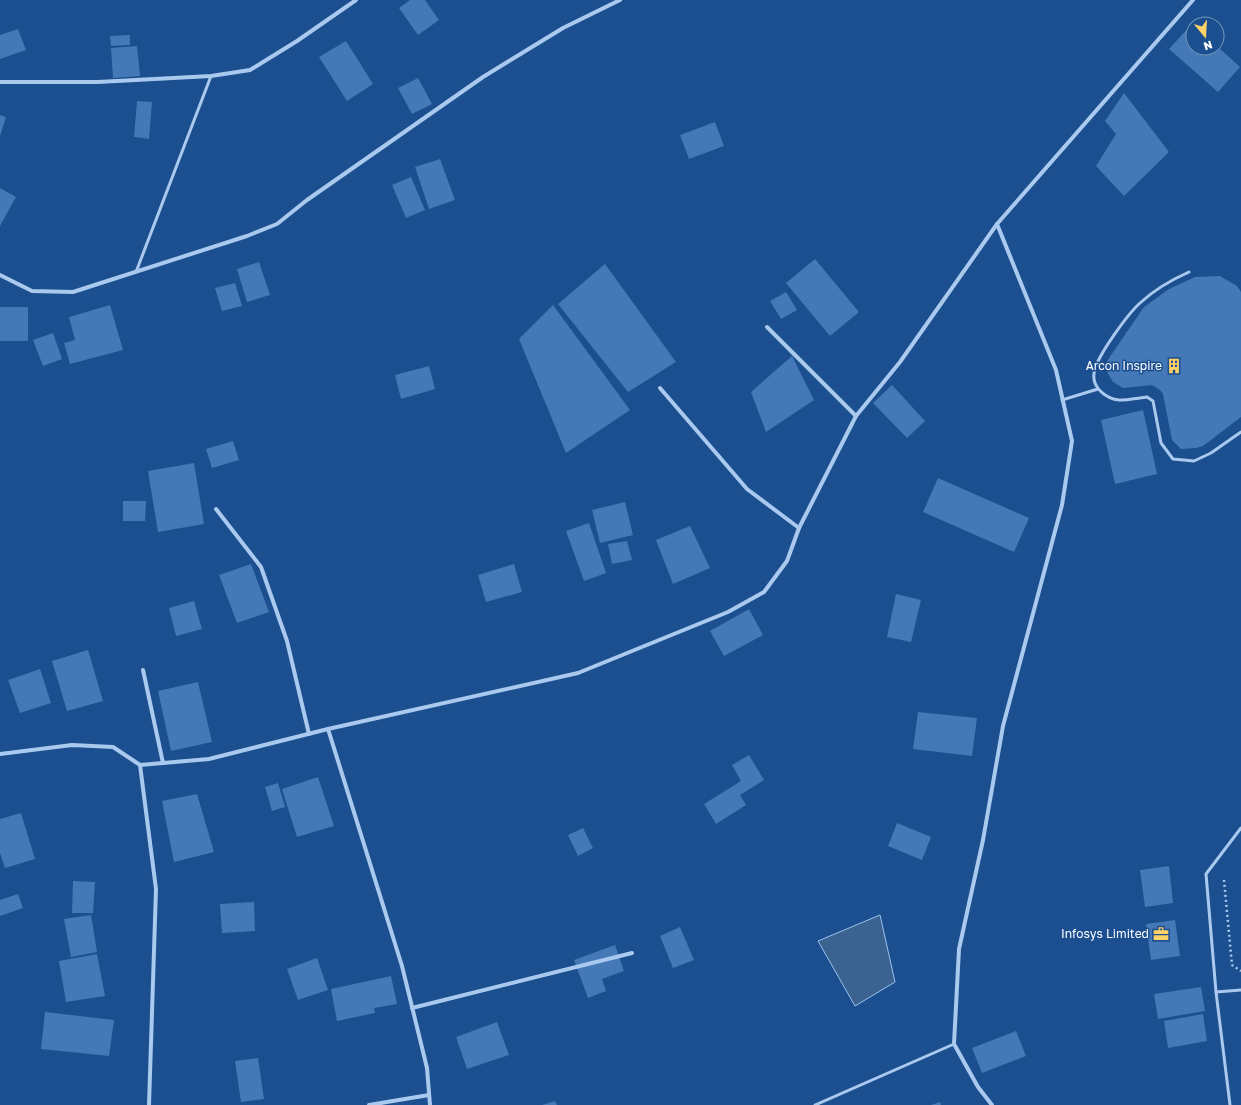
<svg xmlns="http://www.w3.org/2000/svg" width="1241" height="1105" font-family="'Golos Text',sans-serif">
<style>
.water{fill:#3c6290;stroke:#9cc4f0}
.building{fill:#4478b7}
.lines{fill:none;stroke-linecap:round;stroke-linejoin:round}
.path{stroke:#a9c9ee;stroke-width:2.5;stroke-dasharray:2 3;stroke-linecap:butt}
.service{stroke:#a9c9ee;stroke-width:3}
.minor{stroke:#a9c9ee;stroke-width:4}
.labels{text-anchor:middle;stroke-width:3;stroke-linejoin:round;paint-order:stroke}
.poi-label{font-size:12px;fill:#fff;stroke:#1b4f8f;text-anchor:end}
</style>
<rect width="100%" height="100%" fill="#1b4f8f"/>
<path class="water" d="M880,915L895,982L855,1006L818,941Z"/>
<g class="building">
<path d="M410,0H425L439,20L418,35L399,8Z"/>
<path d="M1192,24L1193,48H1217V46L1240,67L1218,92L1169,49Z"/>
<path d="M18,29L26,50L0,59V35Z"/>
<path d="M130,35V45L111,46L110,36Z"/>
<path d="M346,41L373,84L347,101L319,57Z"/>
<path d="M137,46L140,76L113,78L111,48Z"/>
<path d="M418,78L432,104L412,114L398,88Z"/>
<path d="M1124,93L1169,152L1124,196L1096,166L1116,134L1105,121Z"/>
<path d="M137,101L152,102L149,139L134,137Z"/>
<path d="M0,115L6,117L0,136Z"/>
<path d="M715,122L724,146L689,159L680,135Z"/>
<path d="M440,159L455,200L429,209L415,167Z"/>
<path d="M411,177L425,210L406,218L392,185Z"/>
<path d="M0,188L16,197L0,226Z"/>
<path d="M815,259L859,312L830,336L786,283Z"/>
<path d="M259,262L270,295L247,302L237,269Z"/>
<path d="M605,264L676,362L628,392L558,304Z"/>
<path d="M1220,276L1237,286L1241,292V417L1203,446L1196,448L1181,449L1172,440L1163,394L1160,390L1152,385L1123,388L1113,382L1107,372V361L1144,307L1169,289L1195,277Z"/>
<path d="M235,283L242,306L222,311L215,288Z"/>
<path d="M786,292L797,310L781,319L770,301Z"/>
<path d="M110,305L123,350L70,364L64,343L75,340L69,317Z"/>
<path d="M553,305L630,410L566,453L519,339Z"/>
<rect x="0" y="307" width="28" height="34"/>
<path d="M53,333L62,359L43,366L33,340Z"/>
<path d="M792,356L814,400L766,432L751,392Z"/>
<path d="M429,366L435,389L401,399L395,375Z"/>
<path d="M892,385L925,421L907,438L873,403Z"/>
<path d="M1143,410L1157,474L1115,484L1101,420Z"/>
<path d="M233,441L239,460L212,468L206,449Z"/>
<path d="M194,463L204,524L158,532L148,471Z"/>
<path d="M938,478L1029,518L1014,552L923,512Z"/>
<path d="M123,501H146L145,521H123Z"/>
<path d="M625,502L633,535L600,543L592,510Z"/>
<path d="M589,523L606,573L584,581L566,531Z"/>
<path d="M690,526L710,568L673,584L656,540Z"/>
<path d="M627,541L632,560L612,564L608,544Z"/>
<path d="M251,564L269,612L237,623L219,575Z"/>
<path d="M514,564L522,592L486,602L478,575Z"/>
<path d="M896,594L921,600L911,642L887,637Z"/>
<path d="M194,601L202,629L176,636L169,608Z"/>
<path d="M749,609L763,635L724,656L710,631Z"/>
<path d="M88,650L103,701L67,711L52,661Z"/>
<path d="M40,669L51,703L20,713L8,680Z"/>
<path d="M198,682L212,742L171,751L158,691Z"/>
<path d="M918,712L977,718L972,756L913,749Z"/>
<path d="M749,755L764,780L740,795L746,805L716,824L704,804L741,781L732,765Z"/>
<path d="M318,777L334,826L297,837L282,789Z"/>
<path d="M278,783L285,807L272,811L265,787Z"/>
<path d="M197,794L214,852L174,862L162,801Z"/>
<path d="M21,813L35,859L5,868L0,853V819Z"/>
<path d="M897,823L931,837L922,860L888,846Z"/>
<path d="M583,828L593,848L578,856L568,835Z"/>
<path d="M1169,866L1173,903L1145,907L1140,870Z"/>
<path d="M73,881L95,882L93,913H72Z"/>
<path d="M18,894L23,908L0,916V900Z"/>
<path d="M254,902L255,931L222,933L220,904Z"/>
<path d="M91,915L97,952L71,957L64,919Z"/>
<path d="M1175,920L1180,956L1151,960L1146,924Z"/>
<path d="M680,927L694,960L673,968L660,936Z"/>
<path d="M615,945L624,971L602,979L606,991L588,998L574,960Z"/>
<path d="M97,954L105,996L66,1002L59,961Z"/>
<path d="M317,958L328,990L298,1000L287,969Z"/>
<path d="M391,976L397,1004L374,1008L375,1013L337,1021L331,989Z"/>
<path d="M1201,987L1205,1011L1158,1019L1154,994Z"/>
<path d="M45,1012L114,1020L109,1056L41,1049Z"/>
<path d="M1203,1014L1207,1041L1168,1048L1164,1021Z"/>
<path d="M497,1022L509,1055L467,1069L456,1037Z"/>
<path d="M1016,1031L1026,1056L982,1073L972,1048Z"/>
<path d="M258,1058L264,1099L241,1102L235,1061Z"/>
<path d="M555,1101L557,1105H542Z"/>
<path d="M940,1102L941,1105H931Z"/>
</g>
<g class="lines">
<path class="path" d="M1224,880L1232,965L1241,971"/>
<g class="service">
<path d="M136,272L211,76"/>
<path d="M1189,272C1171,280 1154,290 1140,303C1128,314 1095,358 1094,374C1092,388 1107,399 1119,400C1128,400 1138,398 1147,397L1153,401L1161,443L1173,459L1194,461L1211,453L1241,432"/>
<path d="M1062,400L1098,389"/>
<path d="M1216,992L1241,990"/>
<path d="M815,1105L954,1044"/>
<path d="M1230,1105L1216,992L1206,874L1241,828"/>
</g>
<g class="minor">
<path d="M0,82H98L211,76L250,70L297,41L356,0"/>
<path d="M0,275L32,291L73,292L247,236L277,224L307,200L483,77L563,28L620,0"/>
<path d="M767,327L856,416"/>
<path d="M660,388L747,489L799,528"/>
<path d="M216,509L261,567L287,641L309,734"/>
<path d="M143,670L163,763"/>
<path d="M328,729L402,966L427,1068L430,1105"/>
<path d="M0,754L72,745L113,747L140,765L209,759L328,729L578,673L728,612L764,592L787,561L799,528L856,416L900,362L997,224"/>
<path d="M140,765L156,889L149,1105"/>
<path d="M412,1008L632,953"/>
<path d="M369,1105L429,1095"/>
<path d="M992,1105L978,1087L954,1044L959,949L983,840L1003,726L1062,505L1072,441L1056,370L997,224L1193,0"/>
</g>
</g>
<defs>
<symbol id="building-bare" viewBox="-9 -9 18 18"><path d="M-4-6H4V6H1V3H-1V6H-4ZM-2.5-4.3h1.7v1.8h-1.7ZM.8-4.3h1.7v1.8H.8ZM-2.5-1h1.7V.8h-1.7ZM.8-1h1.7V.8H.8Z" fill="#ffd166" stroke="#1b4f8f" stroke-width="2.5" paint-order="stroke"/></symbol>
<symbol id="office-bare" viewBox="-9 -9 18 18"><path d="M-6-3h4V-5.5h4V-3h4V5H-6ZM-1-4.5V-3h2v-1.5ZM-6 0V1H6V0Z" fill="#ffd166" stroke="#1b4f8f" stroke-width="2.5" paint-order="stroke"/></symbol>
</defs>
<g fill-rule="evenodd">
<use href="#building-bare" x="1163" y="355" width="22" height="22"/>
<use href="#office-bare" x="1150" y="923" width="22" height="22"/>
</g>
<g class="labels">
<g class="poi-label">
<text x="1162" y="370">Arcon Inspire</text>
<text x="1149" y="938">Infosys Limited</text>
</g>
</g>
<g transform="translate(1205 36) rotate(162)"><circle r="19" fill="#1b4f8f" stroke="#7695bc"/>
<path d="M0-3L7 15L0 10L-7 15Z" fill="#ffd166"/>
<text y="-6" font-size="11" font-weight="bold" text-anchor="middle" fill="#ffffff">N</text>
</g>
</svg>
